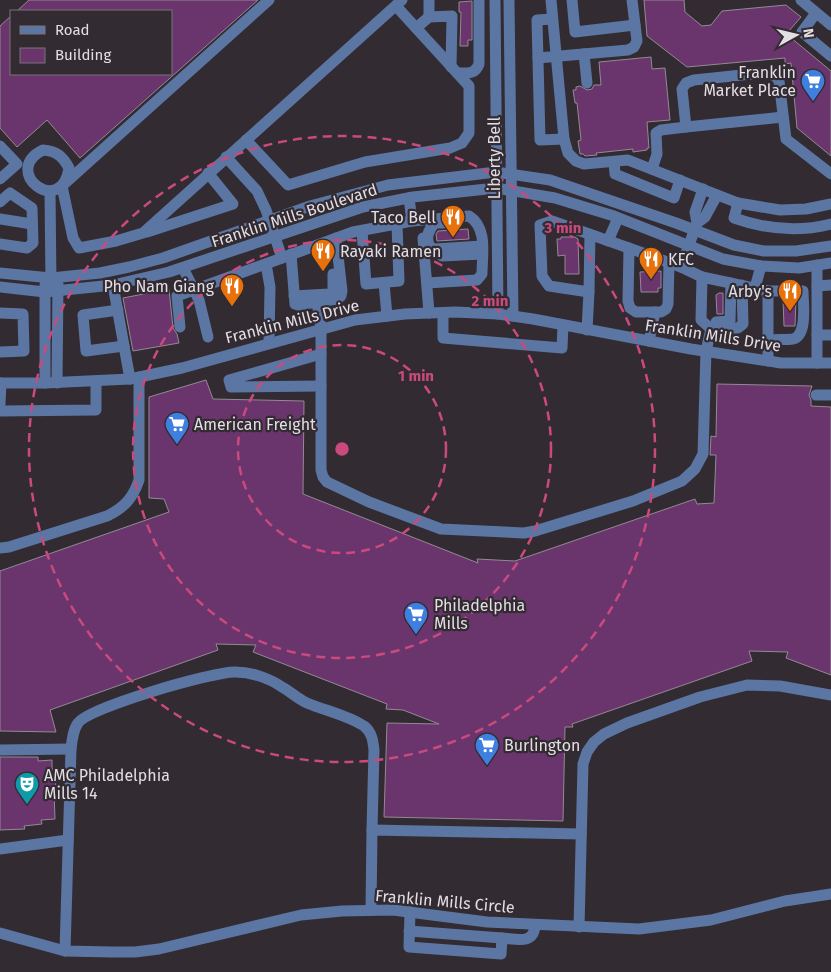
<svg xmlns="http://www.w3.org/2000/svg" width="831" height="972" font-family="'Fira Sans',sans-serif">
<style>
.building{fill:#6a356d;stroke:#938a93}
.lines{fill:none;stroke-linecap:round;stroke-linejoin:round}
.minor{stroke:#5b76a2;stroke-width:11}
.ring{fill:none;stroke:#ca4a7d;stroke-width:2.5;stroke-dasharray:9 6}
.labels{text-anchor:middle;stroke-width:4.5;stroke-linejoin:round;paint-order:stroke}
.poi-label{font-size:16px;fill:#e3dee3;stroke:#322b32;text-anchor:start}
.street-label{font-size:16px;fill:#e3dee3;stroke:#322b32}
.centre{fill:#ca4a7d;stroke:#322b32;stroke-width:2.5}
.ring-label{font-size:15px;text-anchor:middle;font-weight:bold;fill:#ca4a7d;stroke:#322b32;stroke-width:4.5;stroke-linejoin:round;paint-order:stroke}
</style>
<rect width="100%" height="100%" fill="#322b32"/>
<g class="building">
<path d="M29,0H258L80,158L47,120L17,147L0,128V26L11,16V74H171V11H17Z"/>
<path d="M644,0H684L685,12L702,26L711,25L722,11L786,5L801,17L789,31L790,37L831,71V156L797,128L791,63L785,64V58L687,67L647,36Z"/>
<path d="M472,1V40H468V46H460L461,12H459V2Z"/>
<path d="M651,57L652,69L665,68L670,120L647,122L649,148H647V150L633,152V149L596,153L597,155L585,156L583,154H580L578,141L581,140L577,103H575L573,90H576V87L580,86L587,90L592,89L594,85H601L599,62Z"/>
<path d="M468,229L469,239L437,241L436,234L438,231Z"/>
<path d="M561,237H575L578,239L579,274H565V255L558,256L557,239H561Z"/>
<path d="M661,271V288H658V292H641L640,272Z"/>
<path d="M169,289L173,328L177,334L179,343L133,351L123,298Z"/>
<path d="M719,293H723V314H717L716,295Z"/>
<path d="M783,299H796L795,326H784Z"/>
<path d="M206,380L213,399L304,401L303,494L478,563L477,559L515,561L695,499L697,504L714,503L716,455H710L711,436L716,437L717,384L812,386L809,395L811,400V406L831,407V675L786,658L788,652L749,651L752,661L572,724L573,727H565L563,821L384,817L387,723L439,724L403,710L386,709L387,704L253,652L256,645L216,644L218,650L50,710L56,732L0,731V571L169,512L164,499L149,498V397Z"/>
<path d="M0,757H38V761L52,760V769H55L56,790L54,791L55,819L41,820L42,824L24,826L25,829L0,830Z"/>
</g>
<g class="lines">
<g class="minor">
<path d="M269,0L62,186L73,238L79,248L116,241L143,233L402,0"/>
<path d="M495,0L498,314"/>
<path d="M509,0L513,316"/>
<path d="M551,0L564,139L568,153L576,161L584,164L628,160L738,203L780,210L806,209L831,204"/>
<path d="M572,0L575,32L635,25"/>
<path d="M801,0L831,25"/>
<path d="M816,13L802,32L831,56"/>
<path d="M429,17V0"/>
<path d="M552,19L537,20L540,140L564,139"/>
<path d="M416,28L429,17L452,16L451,67"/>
<path d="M584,54L587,83"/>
<path d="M538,58L628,50L634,47L637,41L632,0"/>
<path d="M457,73C467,73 475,75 479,64V0"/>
<path d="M686,127L783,117"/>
<path d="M246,140L288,185L365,162L450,148L462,143L469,133V86L396,6"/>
<path d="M0,146L17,164L0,179"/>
<path d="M43,150C57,151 63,157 69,168C61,219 0,171 43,150Z"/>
<path d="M226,157L257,191L266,210L282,258L353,232L412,221"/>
<path d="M614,162L615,174L674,198L680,180"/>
<path d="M652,169L657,154L656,133L661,130L686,127L682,89L686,83L694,80L761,73C770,74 775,74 779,81L786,139L831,174"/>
<path d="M50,191L51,284"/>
<path d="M409,198L412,221L469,216C488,228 482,255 482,274L477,280L427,283"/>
<path d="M0,202L10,193L32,208L33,243L27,248L0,244"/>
<path d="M738,203L734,218C765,229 799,232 831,224"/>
<path d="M0,219L32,224"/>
<path d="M444,223H435C428,230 425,238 430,247L435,249L482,246"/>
<path d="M697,223L695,212L703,189"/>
<path d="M362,231L366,284L399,281L397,224"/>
<path d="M147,232L233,204L208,173"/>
<path d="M590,234L589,292L549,286L542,276L540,225L552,221C595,236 638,251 681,267"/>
<path d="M423,238L429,313"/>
<path d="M608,241L618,218"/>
<path d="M629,248L628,301L630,308L636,312H661L666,309L668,304L669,263"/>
<path d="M291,254L295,304L298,305L337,299L341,296L342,291L336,238"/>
<path d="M442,256L482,254"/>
<path d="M266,264L270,287L269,343"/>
<path d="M817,265V363"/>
<path d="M183,268L199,300L208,337"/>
<path d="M0,273L51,278L100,273L129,267L163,258L310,206L388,185L496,172L550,180L676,223L734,245L764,251H796L831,246"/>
<path d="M702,277L681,267L697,223L705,217L717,195"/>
<path d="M384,283L387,316"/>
<path d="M45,285V383"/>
<path d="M113,285L130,379"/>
<path d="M742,285L743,324L738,328L711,329L701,320L702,277L768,291H803C803,303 808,335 793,339C785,340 776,339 768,340"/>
<path d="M817,286L831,285"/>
<path d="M0,287L45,292L113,285L169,272L363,207L413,197L496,188L555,198L614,216L723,259L761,266L799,268L831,263"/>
<path d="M755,288L761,266"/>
<path d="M768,291V361"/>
<path d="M294,296L329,294L333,292V274"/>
<path d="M317,302L321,328V470L323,477L327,482L369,502L441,529L524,533L535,531L633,501L682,481L695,469L703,454L706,351L711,329"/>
<path d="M118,310L83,315L86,351L124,346"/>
<path d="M0,313L23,314L24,351L0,352"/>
<path d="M443,313V338L562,348L563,325"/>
<path d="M716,322L730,321L731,283"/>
<path d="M180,327L177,296L282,258"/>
<path d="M587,330L589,292"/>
<path d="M817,335H831"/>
<path d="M649,341L655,312"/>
<path d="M321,354L229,380L231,387L321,386"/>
<path d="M0,383H45L130,379L182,368L355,320L405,314L455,312L498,314L533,319L691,349L781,363H831"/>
<path d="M57,383L58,284"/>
<path d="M816,395H831"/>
<path d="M0,404L1,383"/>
<path d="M0,411L96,410V381"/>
<path d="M0,548L9,547L107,516C124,508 133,498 139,480V377"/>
<path d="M0,750L71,749"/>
<path d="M0,849L68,840"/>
<path d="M371,910L372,830L581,834"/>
<path d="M410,912L409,947L501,954L502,938C517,939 534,945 535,925"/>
<path d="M579,927L583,764L587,752L594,742L604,734L627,723L700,697L747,685L780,686L831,695"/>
<path d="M409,931L502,938"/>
<path d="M0,933L65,951L112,952H135L159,949L301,915L342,911L393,910L487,922L639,929L711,920L785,901L831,894"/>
<path d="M65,951L71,749C72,740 73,730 78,723C90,707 212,672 235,672C251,672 269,678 282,687C291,692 298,699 307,703C326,711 347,715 364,726C372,732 373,741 374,750L372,830"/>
</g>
</g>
<g class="ring">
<circle cx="342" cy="449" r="104"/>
<circle cx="342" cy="449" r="209"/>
<circle cx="342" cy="449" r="313"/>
</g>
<defs>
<symbol id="supermarket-pin" viewBox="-11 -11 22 30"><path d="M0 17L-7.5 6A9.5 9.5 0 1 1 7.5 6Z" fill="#3f7fe0" stroke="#322b32"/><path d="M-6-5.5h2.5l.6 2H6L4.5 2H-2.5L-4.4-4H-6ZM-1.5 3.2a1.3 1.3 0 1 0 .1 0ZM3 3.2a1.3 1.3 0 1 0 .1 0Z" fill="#fff"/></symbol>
<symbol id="restaurant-pin" viewBox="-11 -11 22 30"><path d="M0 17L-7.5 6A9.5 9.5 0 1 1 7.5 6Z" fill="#e8710a" stroke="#322b32"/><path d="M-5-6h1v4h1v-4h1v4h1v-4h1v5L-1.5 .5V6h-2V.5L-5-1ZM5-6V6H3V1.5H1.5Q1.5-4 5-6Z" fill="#fff"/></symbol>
<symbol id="theatre-pin" viewBox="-11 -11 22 30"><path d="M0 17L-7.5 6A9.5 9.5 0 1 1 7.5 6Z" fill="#0f9aa8" stroke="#322b32"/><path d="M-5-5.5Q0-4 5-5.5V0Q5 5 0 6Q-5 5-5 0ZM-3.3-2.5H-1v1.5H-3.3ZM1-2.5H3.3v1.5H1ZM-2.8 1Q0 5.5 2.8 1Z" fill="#fff"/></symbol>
</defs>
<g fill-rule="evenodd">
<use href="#supermarket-pin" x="799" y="67" width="28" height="38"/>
<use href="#restaurant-pin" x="439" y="203" width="28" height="38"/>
<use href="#restaurant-pin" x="309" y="237" width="28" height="38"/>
<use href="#restaurant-pin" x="637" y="245" width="28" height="38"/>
<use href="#restaurant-pin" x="218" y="272" width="28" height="38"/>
<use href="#restaurant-pin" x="776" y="277" width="28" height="38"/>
<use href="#supermarket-pin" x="163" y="410" width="28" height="38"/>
<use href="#supermarket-pin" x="402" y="600" width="28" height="38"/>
<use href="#supermarket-pin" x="473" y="731" width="28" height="38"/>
<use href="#theatre-pin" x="13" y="770" width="28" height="38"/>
</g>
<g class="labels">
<g class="poi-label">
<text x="796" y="78" text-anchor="end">Franklin<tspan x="796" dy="18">Market Place</tspan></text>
<text x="436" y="223" text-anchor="end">Taco Bell</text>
<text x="340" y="257">Rayaki Ramen</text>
<text x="668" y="265">KFC</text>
<text x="214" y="292" text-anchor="end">Pho Nam Giang</text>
<text x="772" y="297" text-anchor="end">Arby's</text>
<text x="194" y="430">American Freight</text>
<text x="434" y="611">Philadelphia<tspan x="434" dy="18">Mills</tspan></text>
<text x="504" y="751">Burlington</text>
<text x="44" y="781">AMC Philadelphia<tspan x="44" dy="18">Mills 14</tspan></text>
</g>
<g class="street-label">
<text transform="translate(494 158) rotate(-90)" y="6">Liberty Bell</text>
<text transform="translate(294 215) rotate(-18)" y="6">Franklin Mills Boulevard</text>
<text transform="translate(292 321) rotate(-14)" y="6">Franklin Mills Drive</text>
<text transform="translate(713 335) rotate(9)" y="6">Franklin Mills Drive</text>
<text transform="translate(445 901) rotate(5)" y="6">Franklin Mills Circle</text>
</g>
</g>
<circle cx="342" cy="449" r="8" class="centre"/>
<g class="ring-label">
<text x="563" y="233">3 min</text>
<text x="490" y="306">2 min</text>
<text x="416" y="381">1 min</text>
</g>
<rect x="10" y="10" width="162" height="65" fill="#322b32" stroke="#797379"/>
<rect x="20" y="26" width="25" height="8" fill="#5b76a2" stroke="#797379"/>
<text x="55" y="35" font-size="15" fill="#e3dee3">Road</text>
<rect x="20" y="48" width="25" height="15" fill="#6a356d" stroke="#797379"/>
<text x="55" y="60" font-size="15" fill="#e3dee3">Building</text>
<g transform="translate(796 35) rotate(82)" stroke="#322b32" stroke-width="4" paint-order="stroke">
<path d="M0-4L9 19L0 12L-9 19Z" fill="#e3dee3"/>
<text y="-8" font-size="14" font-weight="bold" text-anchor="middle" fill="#e3dee3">N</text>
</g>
</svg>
